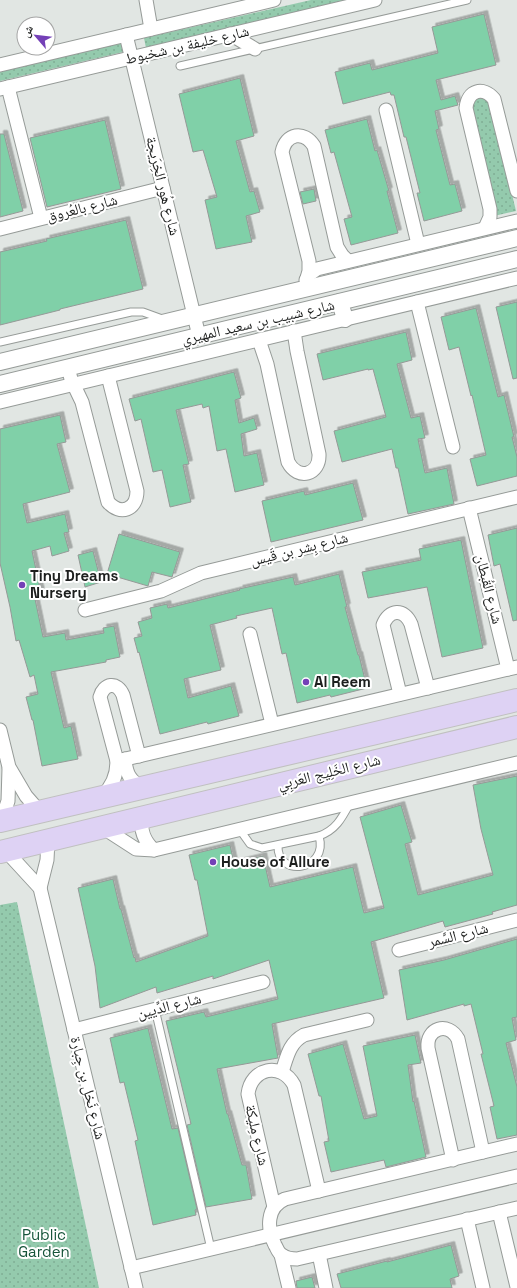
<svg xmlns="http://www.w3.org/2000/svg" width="517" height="1288" font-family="'Space Grotesk','Noto Naskh Arabic',sans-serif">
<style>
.green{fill:url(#green-dots)}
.building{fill:#80d0a8;stroke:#959997;filter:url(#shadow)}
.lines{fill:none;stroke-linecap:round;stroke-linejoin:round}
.service-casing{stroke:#969b98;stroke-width:9}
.minor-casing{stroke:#969b98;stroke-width:15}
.tertiary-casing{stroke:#969b98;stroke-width:18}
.trunk-casing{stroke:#c0c0c0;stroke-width:24}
.service{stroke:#fff;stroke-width:7}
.minor{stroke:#fff;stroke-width:13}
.tertiary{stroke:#fff;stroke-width:16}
.trunk{stroke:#ded2f4;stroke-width:22}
.poi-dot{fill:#7440b7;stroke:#fff;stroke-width:1.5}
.labels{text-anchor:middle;stroke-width:4;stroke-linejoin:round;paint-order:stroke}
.street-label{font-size:15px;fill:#1d1f1e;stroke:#fff}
.poi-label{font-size:15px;font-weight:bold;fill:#1d1f1e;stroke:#fff;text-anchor:start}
.park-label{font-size:15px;fill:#16543a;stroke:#fff}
</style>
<defs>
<pattern id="green-dots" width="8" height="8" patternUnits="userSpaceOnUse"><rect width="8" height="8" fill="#94caad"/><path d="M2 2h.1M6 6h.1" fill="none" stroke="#7fad94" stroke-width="1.8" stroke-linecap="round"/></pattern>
<filter id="shadow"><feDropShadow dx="3.5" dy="-3.5" stdDeviation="0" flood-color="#0004"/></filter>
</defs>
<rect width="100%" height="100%" fill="#e1e6e3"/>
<g class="green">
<path d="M311,0H357L146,48L144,38Z"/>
<path d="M121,43L123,52L0,81V72Z"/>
<path d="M488,94L516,211L494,216L465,103Z"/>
<path d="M17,902L99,1288H0V905Z"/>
</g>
<g class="building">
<path d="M484,14L496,65L436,80L441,100L455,96L458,105L435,111L439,129L436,130L450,185L455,184L462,211L424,221L417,193H420L406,137H404L394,95H391L390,92L343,104L335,72L370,63L372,70L438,53L432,27Z"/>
<path d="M240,78L254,136L236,141L250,192L254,191L260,212L246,216L252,242L216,249L205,200L217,197L203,150L193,152L179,94Z"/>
<path d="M367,119L375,151L377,150L389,191H387L398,233L351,245L344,219L352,217L334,152L331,153L325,130Z"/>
<path d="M105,120L121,189L47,207L30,138Z"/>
<path d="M0,134H4L23,211L0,217Z"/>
<path d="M314,189L316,201L303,204L300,192Z"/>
<path d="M126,220L143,289L60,309V310L0,325V252L47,241L46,239Z"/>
<path d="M517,302V378L513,379L496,307Z"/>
<path d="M476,308L498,397L504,395L514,437H512L517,457V476L477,486L470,459L486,455L472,395L471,396L459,347L449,350L441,317Z"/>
<path d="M406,332L412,360L397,364L411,418L420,416L425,438L418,439L425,473L447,468L454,504L408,514L398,468H396L392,449L342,462L334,431L386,417L373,369L368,370V369L323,380L317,354Z"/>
<path d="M234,372L241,398L235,400L239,423L254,418L257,429L241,434L244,456L257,453L264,485L235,492L226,449L217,451L209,406L203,408L202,404L176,410L189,464L183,465L191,502L170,507L162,470L153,472L141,419L135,421L129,399Z"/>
<path d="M60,415L66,442L57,444L70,492L23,504L27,523L65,514L69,532L64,533L69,551L52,556L50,546L32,551L42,598L35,599L43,637L65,633L66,640L104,633L103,628L114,626L120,657L106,660V662L51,672L64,728L71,726L78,759L42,766L33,720H32L26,697L38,694L34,675L30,677L19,640L16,641L10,607L0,563V429Z"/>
<path d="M353,483L363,520L271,542L262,501L304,491L305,495Z"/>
<path d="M517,528V620L513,621L500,564L494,566L488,535Z"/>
<path d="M119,534L180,552L172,577L152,572L148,586L107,574Z"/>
<path d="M461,540L483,648L442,657L427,587L368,598L362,572L421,560L419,549Z"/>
<path d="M93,551L101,582L85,587L78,555Z"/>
<path d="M339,574L347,607H345L358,655H359L367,688L331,697L330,695L297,703L286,653L282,654L272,608L236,616L237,618L210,625L221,670L184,679L188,698L231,686L239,716L208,724L207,722L160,734L139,652L138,653L134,638L142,636L138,622L152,618L150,608L167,604L168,608L240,590L239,589L293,577L295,585Z"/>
<path d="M517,776V905L492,912L493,914L445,927L443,921L371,942L384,998L272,1024L278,1058L217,1069L227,1114H228L242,1165H246L252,1199L206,1207L187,1125L191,1124L166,1021L204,1012L206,1017L278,999L269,960L213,979V976L157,993L156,987L100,1008L95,966L78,888L113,879L120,909H121L134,958L135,957L136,962L208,936L197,880H195L189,855L230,845L234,863L263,856L270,887L353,867L364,913L384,908L360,817L401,805L412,842L405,844L418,895L493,875L481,829L473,785Z"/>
<path d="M517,939V1017L512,1018L516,1040L506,1043L517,1087V1135L497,1139L490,1107L494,1106L481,1054H483L471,1004L464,1006V1004L407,1020L399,970L444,960Z"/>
<path d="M148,1028L172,1129L178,1128L197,1209L195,1210L196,1215L153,1225L135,1141L138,1140L124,1082L120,1083L110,1038Z"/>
<path d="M415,1035L421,1063L408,1065L413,1102L414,1101L426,1157L386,1167L384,1160L331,1172L324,1142L329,1141L321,1096H319L308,1054L343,1044L364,1119L377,1116L363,1046Z"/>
<path d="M451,1245L459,1276L450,1279L452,1288H341L337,1274L387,1261V1262Z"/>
<path d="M312,1277L315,1288H297L296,1281Z"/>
</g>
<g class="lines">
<defs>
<g id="service">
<path d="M180,66L467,0"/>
<path d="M0,342L131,312H143L165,320"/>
<path d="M240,830L250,844L262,848L319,836C336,830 342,818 350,803"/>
<path d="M278,846C277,878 329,871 319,836"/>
<path d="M155,1009L211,1249"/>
</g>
<g id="minor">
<path d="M146,0L151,29"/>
<path d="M230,34L255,49"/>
<path d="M126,35L199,336"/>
<path d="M0,65L274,0"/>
<path d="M8,87L41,218"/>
<path d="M0,89L375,0"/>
<path d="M386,110L418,244"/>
<path d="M485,228L490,217V209L466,108C468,90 483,86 494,99L517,191"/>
<path d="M0,229L163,188"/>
<path d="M307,278L309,271V261L282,152C286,133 304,130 314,146L337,247L342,255L348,261"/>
<path d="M306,280L310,274L317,269L517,221"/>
<path d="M417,302L453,447"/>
<path d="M259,340L267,364L288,462C298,481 320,475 319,454L297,351L294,331"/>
<path d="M68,367L71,379L82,402L108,502C120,516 137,510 137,491L108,376"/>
<path d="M0,402L517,278"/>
<path d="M469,508L508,669"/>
<path d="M85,610L161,591L201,573L517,497"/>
<path d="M250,634L272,724"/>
<path d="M400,694L383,625C389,609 404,608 411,624L428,688"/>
<path d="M0,730L9,767L26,796L40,812"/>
<path d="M125,759C126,774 130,781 143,788"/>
<path d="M117,761L517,667"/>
<path d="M102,796C113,786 117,775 117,761L100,697C104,683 117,681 123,695L139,756"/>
<path d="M142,817C140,831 144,841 154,850"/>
<path d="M1,821L8,801L9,769"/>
<path d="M102,827L136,849L154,850L517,763"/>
<path d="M6,851L40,888L136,1288"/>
<path d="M40,888L47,860L48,840"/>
<path d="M399,950L517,920"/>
<path d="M74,1030L263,982"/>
<path d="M282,1072C287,1057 289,1043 304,1035L367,1020"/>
<path d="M517,1144L285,1199C266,1207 267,1229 275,1245C277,1248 278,1253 282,1255C286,1258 292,1259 297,1259L517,1208"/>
<path d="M453,1160L428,1048C426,1028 448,1021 458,1039L483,1152"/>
<path d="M274,1207L248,1094C251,1068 281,1061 294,1085L319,1191"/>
<path d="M499,1212L517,1287"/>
<path d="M467,1219L483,1288"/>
<path d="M319,1254L326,1288"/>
<path d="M281,1255L289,1288"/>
<path d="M131,1268L517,1176"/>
</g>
<g id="tertiary">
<path d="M340,302L345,319"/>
<path d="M0,362L517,238"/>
<path d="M0,384L517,259"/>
</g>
<g id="trunk">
<path d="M0,821L517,700"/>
<path d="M0,852L517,727"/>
</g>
</defs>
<use href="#service" class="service-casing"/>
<use href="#minor" class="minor-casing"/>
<use href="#tertiary" class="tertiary-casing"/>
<use href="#trunk" class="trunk-casing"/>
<use href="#service" class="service"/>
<use href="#minor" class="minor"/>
<use href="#tertiary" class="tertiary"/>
<use href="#trunk" class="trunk"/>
</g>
<g class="poi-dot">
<circle cx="22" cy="585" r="4"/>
<circle cx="306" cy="682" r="4"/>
<circle cx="213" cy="862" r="4"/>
</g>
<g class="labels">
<g class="street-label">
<text transform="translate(187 45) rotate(-13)" y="5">شارع خليفة بن شخبوط</text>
<text transform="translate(163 186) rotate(76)" y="5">شارع هُور الخِرَيجة</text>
<text transform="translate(82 208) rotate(-14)" y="5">شارع بالعُروق</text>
<text transform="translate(258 322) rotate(-13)" y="5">شارع شبيب بن سعيد المهيري</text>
<text transform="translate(299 549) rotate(-14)" y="5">شارع بِشر بن قَيس</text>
<text transform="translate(489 589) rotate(76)" y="5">شارع القُبطان</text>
<text transform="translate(329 772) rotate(-14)" y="5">شارع الخَلِيج العَربِي</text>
<text transform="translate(458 935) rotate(-14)" y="5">شارع السَّمر</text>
<text transform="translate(169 1006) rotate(-14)" y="5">شارع الدِّيين</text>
<text transform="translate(88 1088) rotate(76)" y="5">شارع نَخل بن جِبارة</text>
<text transform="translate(257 1135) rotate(77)" y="5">شارع مِليكة</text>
</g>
<g class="poi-label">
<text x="30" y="581">Tiny Dreams<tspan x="30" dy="17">Nursery</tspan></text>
<text x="314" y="687">Al Reem</text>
<text x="221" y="867">House of Allure</text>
</g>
<g class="park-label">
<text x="44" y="1240">Public<tspan x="44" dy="17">Garden</tspan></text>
</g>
</g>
<g transform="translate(36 36) rotate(298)"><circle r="19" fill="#ffffff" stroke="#a5a5a5"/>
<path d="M0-3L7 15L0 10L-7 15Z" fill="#7440b7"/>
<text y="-6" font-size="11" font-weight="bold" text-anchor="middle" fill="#1d1f1e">ش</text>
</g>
</svg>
